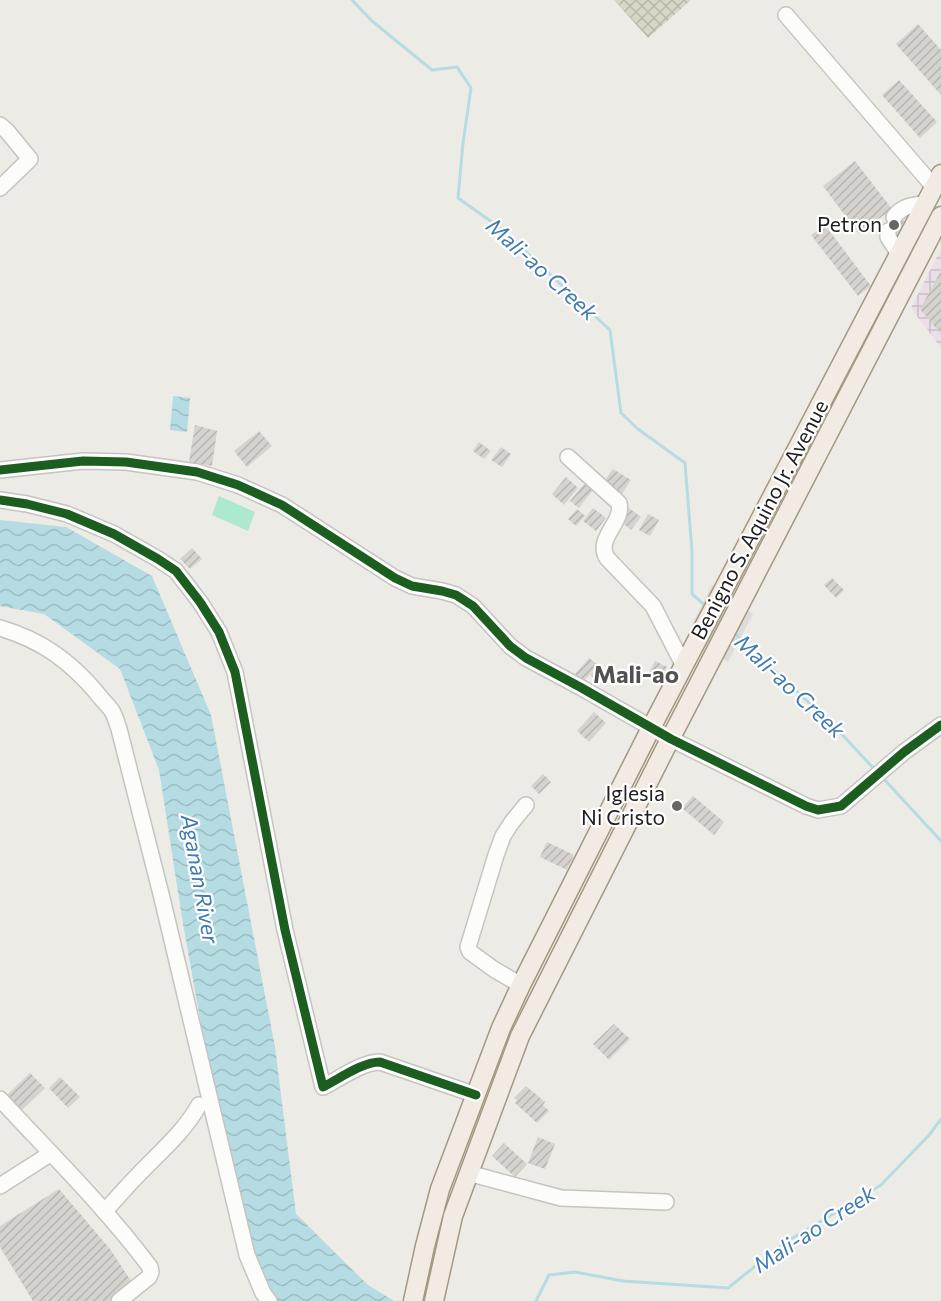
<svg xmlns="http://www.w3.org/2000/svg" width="941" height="1301" font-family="Commissioner,sans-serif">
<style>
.industrial{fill:url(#industrial-grid)}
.construction{fill:url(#construction-cross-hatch)}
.pitch{fill:#ade9ce}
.parking{fill:#dddcda}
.water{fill:url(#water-waves)}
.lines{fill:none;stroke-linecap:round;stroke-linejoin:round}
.stream{stroke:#b6dce3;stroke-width:3}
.building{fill:url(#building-hatch)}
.minor-casing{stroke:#c5c4c2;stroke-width:18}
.major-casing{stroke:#a39882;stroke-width:21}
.minor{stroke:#fcfcfb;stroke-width:15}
.major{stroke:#f1ebe3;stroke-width:18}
.cycleway-casing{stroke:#fff;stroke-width:13}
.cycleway{stroke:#1b5e20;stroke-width:9}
.poi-dot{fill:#666664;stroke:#fff;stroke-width:2}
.labels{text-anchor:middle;stroke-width:4.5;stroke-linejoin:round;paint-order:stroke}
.poi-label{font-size:21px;fill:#1e1e1e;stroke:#fff;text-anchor:end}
.street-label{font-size:21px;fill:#1e1e1e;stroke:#fff}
.water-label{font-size:22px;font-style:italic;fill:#3f7ab0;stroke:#fff}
.quarter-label{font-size:24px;font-weight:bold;fill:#515151;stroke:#fff}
</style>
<defs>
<pattern id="industrial-grid" width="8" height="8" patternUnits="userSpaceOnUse" patternTransform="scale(1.5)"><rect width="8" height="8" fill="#ebdee7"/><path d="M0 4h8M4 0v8" fill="none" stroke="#c9bec6"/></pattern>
<pattern id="construction-cross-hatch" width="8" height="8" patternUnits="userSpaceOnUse" patternTransform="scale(1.5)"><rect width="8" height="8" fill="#d8d6c7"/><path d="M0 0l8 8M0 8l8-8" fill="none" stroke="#b9b7aa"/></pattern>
<pattern id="water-waves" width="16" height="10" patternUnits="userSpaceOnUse" patternTransform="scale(1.5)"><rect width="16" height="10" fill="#b6dce3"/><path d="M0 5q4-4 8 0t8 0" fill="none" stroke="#9cbcc2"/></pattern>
<pattern id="building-hatch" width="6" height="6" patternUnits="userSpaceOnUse" patternTransform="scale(1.5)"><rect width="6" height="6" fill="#d6d3cf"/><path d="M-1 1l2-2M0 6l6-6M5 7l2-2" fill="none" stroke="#b7b5b1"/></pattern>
</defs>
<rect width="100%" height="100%" fill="#edebe6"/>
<path class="industrial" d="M941,249V348L911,308Z"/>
<path class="construction" d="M614,0H691L648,38Z"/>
<path class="pitch" d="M219,496L255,512L248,531L212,515Z"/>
<path class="parking" d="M712,585L753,614L728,662L688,633Z"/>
<g class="water">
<path d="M173,396L190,398L187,432L170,430Z"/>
<path d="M0,520L66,527L152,576L211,715L275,1047L296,1214L368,1285L394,1301H266L212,1085L183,924L159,770L120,669L44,614L0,606Z"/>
</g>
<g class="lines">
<g class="stream">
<path d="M352,0L372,21L432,70L457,67L471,88L463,143L458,198L499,227L610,330L621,413L638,429L685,463L692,551V594L708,608"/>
<path d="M732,631L837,729L876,771"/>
<path d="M883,778L941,841"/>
<path d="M536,1301L549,1275L575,1272L623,1281L728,1288L783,1244L881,1185L930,1134L941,1119"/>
</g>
</g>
<g class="building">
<path d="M918,24L941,50V95L896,44Z"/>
<path d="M899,80L937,122L920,138L882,95Z"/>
<path d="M855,161L892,209L859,234L823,186Z"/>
<path d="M890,215L904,221L898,236L884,229Z"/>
<path d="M825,225L871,286L858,296L811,235Z"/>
<path d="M941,271V334L920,309Z"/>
<path d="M195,425L217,431L212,466L189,462Z"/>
<path d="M259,431L272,446L247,467L234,451Z"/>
<path d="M479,442L491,451L484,459L473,451Z"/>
<path d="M501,447L511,454L502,467L491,460Z"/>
<path d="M613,469L631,480L621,495L603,483Z"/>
<path d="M566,477L578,488L564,505L552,494Z"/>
<path d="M585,483L593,490L579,508L570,501Z"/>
<path d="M593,508L606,518L596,531L583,521Z"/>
<path d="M629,508L641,517L631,530L620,521Z"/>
<path d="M577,509L585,516L576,526L568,519Z"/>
<path d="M648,514L659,520L650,536L639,530Z"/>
<path d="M192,548L202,559L190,569L180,559Z"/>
<path d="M832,578L844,590L836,598L824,585Z"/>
<path d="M589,658L598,665L583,682L574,675Z"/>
<path d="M655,661L667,667L661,681L648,675Z"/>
<path d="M598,667L604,672L597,681L590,675Z"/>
<path d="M594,712L606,723L589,742L577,731Z"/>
<path d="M543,774L551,782L539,794L531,786Z"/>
<path d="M693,796L724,822L714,835L682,808Z"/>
<path d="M547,842L574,855L567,870L540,857Z"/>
<path d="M614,1024L630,1039L609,1060L593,1044Z"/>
<path d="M30,1073L45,1088L20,1112L5,1097Z"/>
<path d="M60,1077L80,1097L68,1108L49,1088Z"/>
<path d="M526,1086L545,1102L543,1105L549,1111L537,1123L515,1103L517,1100L514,1098Z"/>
<path d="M538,1137L555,1144L545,1169L528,1163Z"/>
<path d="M504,1143L527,1164L515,1177L492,1156Z"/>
<path d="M59,1189L110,1249L135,1287L113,1301H33L0,1247V1226Z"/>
</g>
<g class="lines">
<defs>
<g id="minor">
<path d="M786,15L934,187"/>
<path d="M0,125L7,131L30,159L0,188"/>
<path d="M894,217C902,206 912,205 925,204"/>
<path d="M888,231V237L899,254"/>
<path d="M568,457L619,503C624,523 595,538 607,558L653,606L684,666"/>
<path d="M0,470L83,461L126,462L197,472L238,485L282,505L395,578L412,586L442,591L456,595L473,606L510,646L526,658L580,687L671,739L806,806L818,810L841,806L904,752L941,725"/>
<path d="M0,500L27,504L67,514L114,534L158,559L176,571L200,602L219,632L235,672L285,930L323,1087C339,1079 362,1062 380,1062L476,1095"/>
<path d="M0,628C41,640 70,661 97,693C101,699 108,705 112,711C115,716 117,723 119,729L161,894L247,1255L263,1293L269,1301"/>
<path d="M521,985L495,970L470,952L468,947L496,855L503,836L512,822L526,805"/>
<path d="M0,1099C51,1154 105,1207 150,1267L151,1272L149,1277L119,1301"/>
<path d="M468,1173L561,1198L666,1202"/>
<path d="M0,1186L50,1154"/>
<path d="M105,1211C117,1198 128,1185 140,1173C161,1151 184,1132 199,1105"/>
</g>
<g id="major">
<path d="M413,1301L425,1246L440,1189L501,1028L521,985L651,728L941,174"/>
<path d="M434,1301L453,1216L520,1036L664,751L941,216"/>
</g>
</defs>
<use href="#minor" class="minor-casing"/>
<use href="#major" class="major-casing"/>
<use href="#minor" class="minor"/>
<use href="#major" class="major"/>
<defs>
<g id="cycleway">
<path d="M0,470L83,461L126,462L197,472L238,485L282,505L395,578L412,586L442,591L456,595L473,606L510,646L526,658L580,687L671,739L806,806L818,810L841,806L904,752L941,725"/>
<path d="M0,500L27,504L67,514L114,534L158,559L176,571L200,602L219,632L235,672L285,930L323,1087C339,1079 362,1062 380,1062L476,1095"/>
</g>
</defs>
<use href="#cycleway" class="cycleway-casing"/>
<use href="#cycleway" class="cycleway"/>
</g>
<g class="poi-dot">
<circle cx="894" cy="225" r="6"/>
<circle cx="677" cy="806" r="6"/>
</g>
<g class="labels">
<g class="poi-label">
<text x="882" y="232">Petron</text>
<text x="665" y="801">Iglesia<tspan x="665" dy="24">Ni Cristo</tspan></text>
</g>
<g class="street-label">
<text transform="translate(760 520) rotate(-62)" y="7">Benigno S. Aquino Jr. Avenue</text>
</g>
<g class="water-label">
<text transform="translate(542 269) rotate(42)" y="8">Mali-ao Creek</text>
<text transform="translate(790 686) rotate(43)" y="8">Mali-ao Creek</text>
<text transform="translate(200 879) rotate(80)" y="8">Aganan River</text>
<text transform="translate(814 1229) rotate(-33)" y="8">Mali-ao Creek</text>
</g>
<g class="quarter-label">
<text x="636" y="683">Mali-ao</text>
</g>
</g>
</svg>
